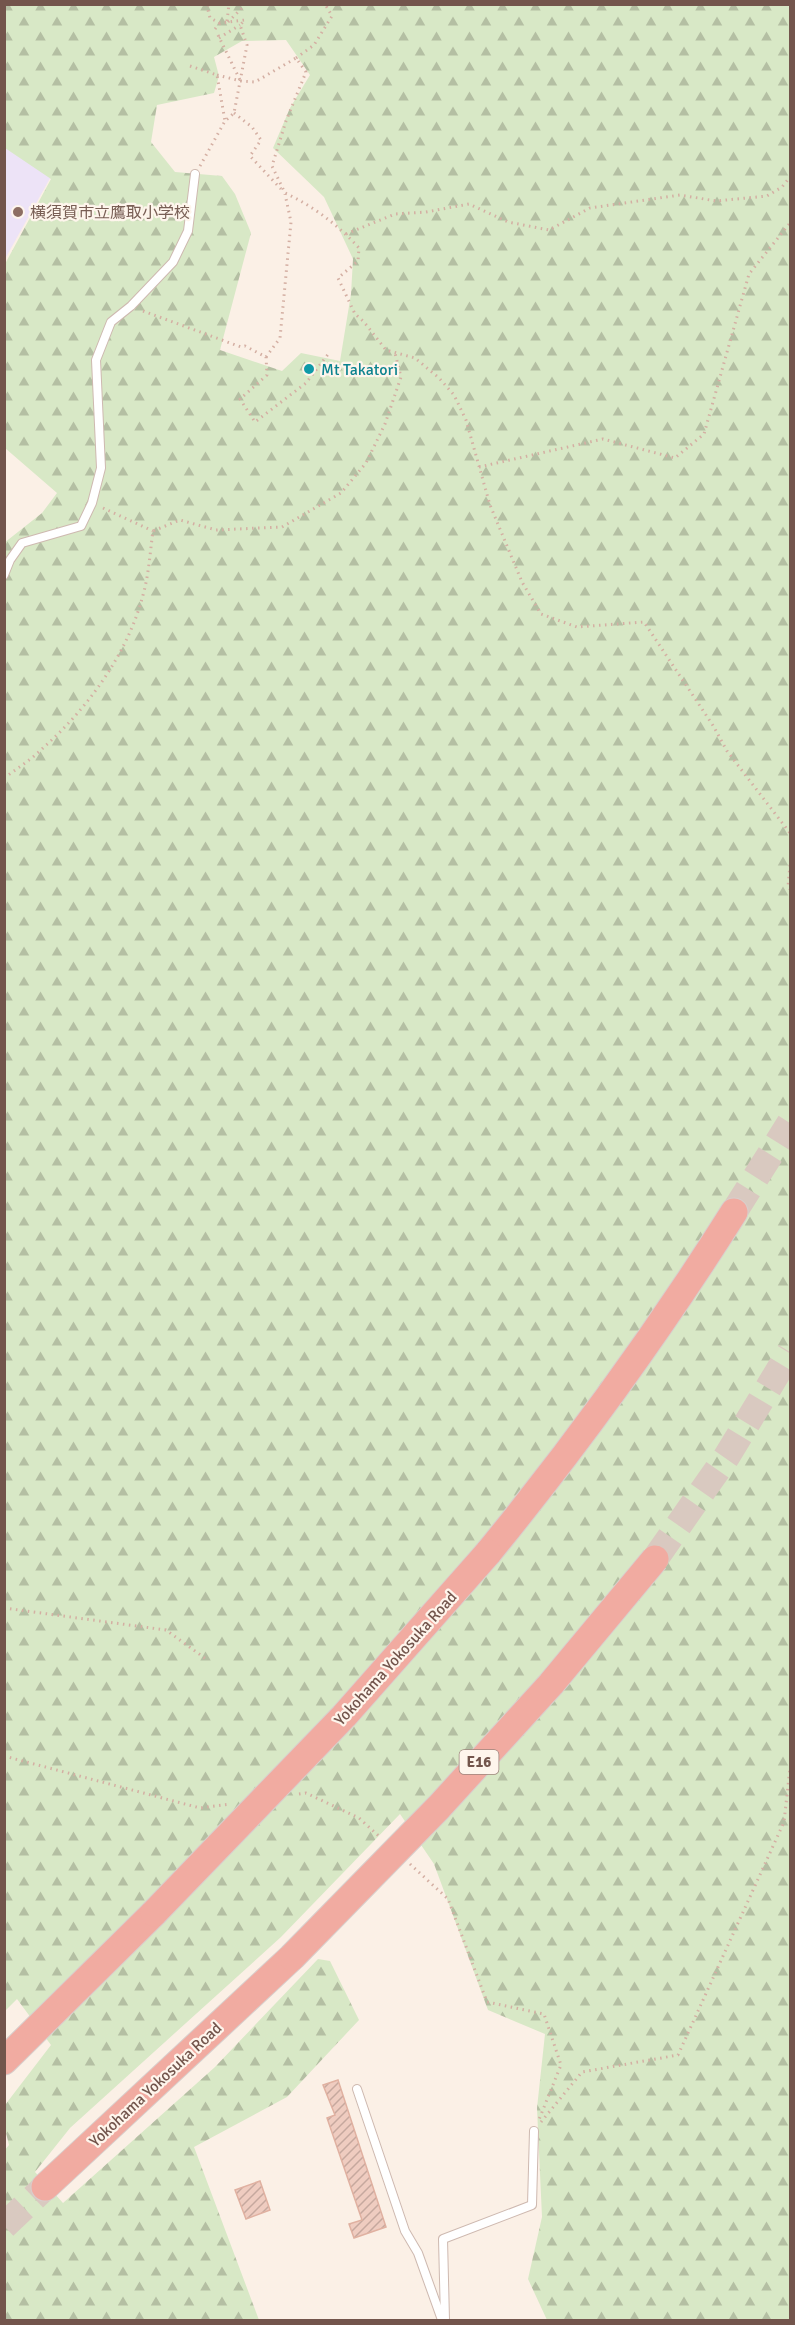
<svg xmlns="http://www.w3.org/2000/svg" width="795" height="2325" font-family="Signika,'Noto Sans JP',sans-serif">
<style>
.education{fill:#ede3f7}
.forest{fill:url(#forest-firs);fill-rule:evenodd}
.building{fill:url(#building-hatch);stroke:#e0b1a1;stroke-width:1.5}
.lines{fill:none;stroke-linecap:round;stroke-linejoin:round}
.motorway-tunnel{stroke:#d9c9c0;stroke-width:27;stroke-dasharray:27 14;stroke-linecap:butt}
.service-casing{stroke:#ceb9b0;stroke-width:10}
.motorway-casing{stroke:#d8cfcd;stroke-width:29}
.path{stroke:#d4afa3;stroke-width:3;stroke-dasharray:1.5 4.5;stroke-linecap:butt}
.service{stroke:#fff;stroke-width:8}
.motorway{stroke:#f1aba1;stroke-width:27}
.motorway-bridge-casing{stroke:#d8cfcd;stroke-width:29;stroke-linecap:butt}
.motorway-bridge{stroke:#f1aba1;stroke-width:27}
.education-dot{fill:#8d6e63;stroke:#fef5ec;stroke-width:2}
.culture-dot{fill:#0f9aa8;stroke:#fef5ec;stroke-width:2}
.labels{text-anchor:middle;stroke-width:4.5;stroke-linejoin:round;paint-order:stroke}
.shield{fill:#fef5ec;stroke:#9d857c;stroke-width:1.5}
.shield-label{font-size:15px;font-weight:bold;fill:#73554c}
.education-label{font-size:16px;fill:#785e54;stroke:#fef5ec;text-anchor:start}
.culture-label{font-size:16px;fill:#0d838f;stroke:#fef5ec;text-anchor:start}
.street-label{font-size:16px;fill:#73554c;stroke:#fef5ec}
</style>
<defs>
<pattern id="forest-firs" width="22" height="20" patternUnits="userSpaceOnUse" patternTransform="scale(1.5)"><rect width="22" height="20" fill="#d8e8c6"/><path d="M5 1l3.5 6h-7zM16 11l3.5 6h-7z" fill="#b4bfa3"/></pattern>
<pattern id="building-hatch" width="6" height="6" patternUnits="userSpaceOnUse" patternTransform="scale(1.5)"><rect width="6" height="6" fill="#efccc0"/><path d="M-1 1l2-2M0 6l6-6M5 7l2-2" fill="none" stroke="#c6a89e"/></pattern>
</defs>
<rect width="100%" height="100%" fill="#fbf0e6"/>
<path class="education" d="M5,133L58,164L5,259Z"/>
<path class="forest" d="M5,5H790V2320H547L528,2279L542,2217L537,2108L545,2034L488,2010L434,1864L400,1814L281,1937L70,2128L35,2172L63,2203L215,2067L318,1959L330,1961L359,2020L287,2097L194,2147L259,2320H5L4,2151L9,2145L5,2129V2105L51,2045L17,1999L4,2012V543L42,513L57,493L5,448V264L51,179L5,148ZM286,40L310,75L290,108L273,148L324,197L353,259L351,294L340,361L301,353L282,371L220,350L251,233L235,194L222,176L175,172L151,142L157,105L214,93L219,76L214,57L242,41Z"/>
<g class="building">
<path d="M338,2080L386,2227L354,2238L349,2224L362,2220L327,2118L335,2115L323,2085Z"/>
<path d="M260,2181L270,2210L246,2219L235,2190Z"/>
</g>
<g class="lines">
<g class="motorway-tunnel">
<path d="M734,1212L790,1123"/>
<path d="M655,1559L727,1456L790,1352"/>
<path d="M4,2226L45,2187"/>
</g>
<defs>
<g id="service">
<path d="M4,575L10,560L22,543L81,526L92,503L101,468L96,360L111,322L131,306L173,262L188,231L195,174"/>
<path d="M357,2089L405,2231L418,2253L442,2320"/>
<path d="M445,2320L443,2239L532,2205L534,2131"/>
</g>
<g id="motorway">
<path d="M488,1553C577,1444 659,1331 734,1212"/>
<path d="M4,2061L154,1913"/>
<path d="M45,2187L292,1957"/>
</g>
</defs>
<use href="#service" class="service-casing"/>
<use href="#motorway" class="motorway-casing"/>
<g class="path">
<path d="M227,21L229,4"/>
<path d="M228,22L246,4"/>
<path d="M215,29L220,23"/>
<path d="M218,35L240,80"/>
<path d="M219,38L240,25"/>
<path d="M296,58L314,45L332,16L325,4"/>
<path d="M190,66L217,75L225,121"/>
<path d="M217,75L241,81L255,82L296,58L306,72L286,121L272,166L285,193C313,206 338,225 359,248L358,261L338,278L355,314L364,322L386,350L415,358L439,378L454,395L466,420L490,505L522,582L541,614L577,627L644,622L714,727L727,751L790,833"/>
<path d="M234,113L252,127L261,140L250,156L281,189"/>
<path d="M200,166L225,121L234,113L247,45L240,25L245,20L220,23L210,18L207,6L210,4"/>
<path d="M346,234L395,214L426,212L469,204L508,222L549,230L590,208L680,195L716,201L767,196L782,187L790,177"/>
<path d="M143,311L241,347L245,346L266,357L267,375L240,399L255,422L306,383L329,353"/>
<path d="M266,357L280,338L291,222L285,194"/>
<path d="M479,467L603,439L675,458L704,434L749,274L790,223"/>
<path d="M103,508L153,531"/>
<path d="M4,778C18,768 32,759 44,747C88,708 128,653 143,595C149,574 150,552 153,531L180,520L216,530L282,527L341,493L366,463L385,424L401,377L395,353"/>
<path d="M790,865L788,887L790,889"/>
<path d="M4,1608L166,1630L206,1659"/>
<path d="M4,1756L200,1808L230,1804"/>
<path d="M299,1794L306,1793L359,1818L381,1838"/>
<path d="M410,1864L448,1899L487,2002L544,2014L561,2065L538,2122"/>
<path d="M541,2122L582,2072L678,2055L784,1822L790,1768"/>
</g>
<use href="#service" class="service"/>
<use href="#motorway" class="motorway"/>
<defs>
<g id="motorway-bridge">
<path d="M154,1913L344,1716L488,1553"/>
<path d="M292,1957L439,1807L551,1684L655,1559"/>
</g>
</defs>
<use href="#motorway-bridge" class="motorway-bridge-casing"/>
<use href="#motorway-bridge" class="motorway-bridge"/>
</g>
<circle class="education-dot" cx="18" cy="212" r="6"/>
<circle class="culture-dot" cx="309" cy="369" r="6"/>
<g class="labels">
<rect class="shield" x="459.5" y="1750" width="39" height="24" rx="4.5"/>
<g class="shield-label">
<text x="479" y="1767">E16</text>
</g>
<g class="education-label">
<text x="30" y="218">横須賀市立鷹取小学校</text>
</g>
<g class="culture-label">
<text x="321" y="375">Mt Takatori</text>
</g>
<g class="street-label">
<text transform="translate(395 1658) rotate(-48)" y="6">Yokohama Yokosuka Road</text>
<text transform="translate(155 2084) rotate(-43)" y="6">Yokohama Yokosuka Road</text>
</g>
</g>
<rect width="795" height="2325" fill="none" stroke="#73554c" stroke-width="12"/>
</svg>
